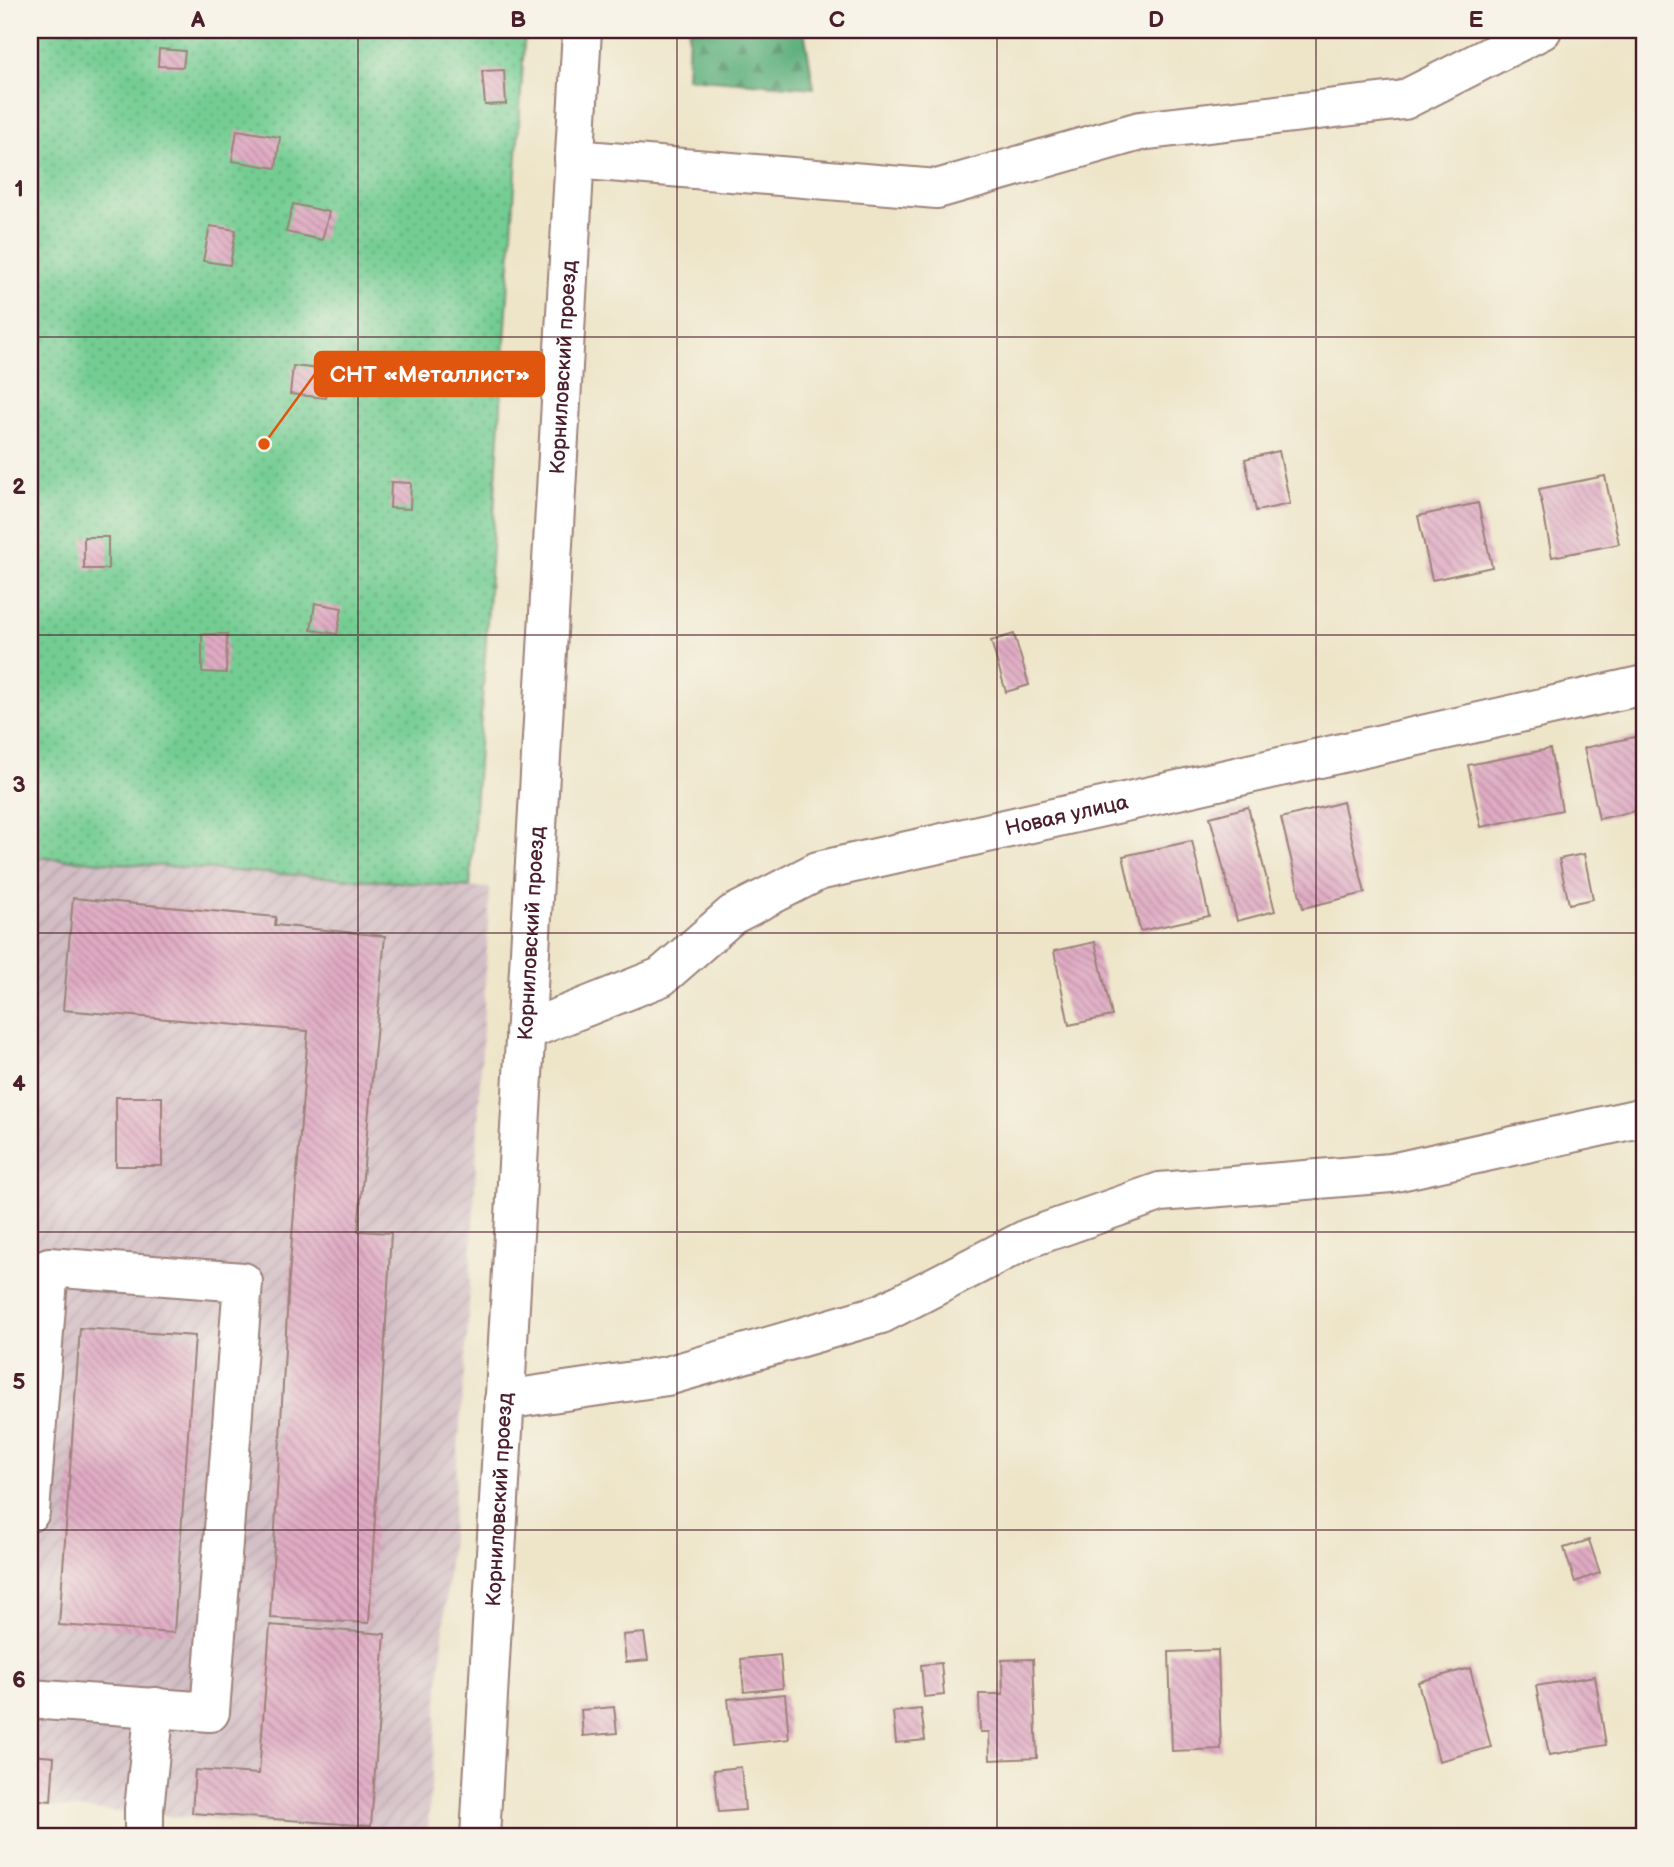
<svg xmlns="http://www.w3.org/2000/svg" width="1674" height="1867" font-family="'Balsamiq Sans',sans-serif">
<style>
.industrial{fill:url(#industrial-furrows)}
.forest{fill:url(#forest-firs);stroke:#546854;stroke-width:2}
.garden{fill:url(#garden-dots);stroke:#5e765f;stroke-width:2}
.building{fill:url(#building-back-hatch)}
.lines{fill:none;stroke-linecap:round;stroke-linejoin:round}
.minor-casing{stroke:#9c827a;stroke-width:42}
.minor{stroke:#fff;stroke-width:38}
.grid{fill:none;stroke:#4a1f2b;stroke-width:2;stroke-opacity:0.55}
.labels{text-anchor:middle;stroke-width:6;stroke-linejoin:round;paint-order:stroke}
.street-label{font-size:21px;fill:#4a1f2b;stroke:#f7f3e8}
.leader{fill:none;stroke:#e0560e;stroke-width:2.5}
.callout-dot{fill:#e0560e;stroke:#f7f3e8;stroke-width:2.5}
.callout{fill:#e0560e;stroke:#e0560e;stroke-width:2.5}
.callout-label{font-size:23px;text-anchor:middle;font-weight:bold;fill:#fff}
.neatline{fill:none;stroke:#4a1f2b;stroke-width:2.5}
.grid-label{font-size:23px;text-anchor:middle;font-weight:bold;fill:#4a1f2b}
</style>
<defs>
<pattern id="industrial-furrows" width="10" height="10" patternUnits="userSpaceOnUse" patternTransform="scale(1.75)"><rect width="10" height="10" fill="#d2bdc5"/><path d="M-1 1l2-2M0 10L10 0M9 11l2-2" fill="none" stroke="#b6a2a9"/></pattern>
<pattern id="forest-firs" width="22" height="20" patternUnits="userSpaceOnUse" patternTransform="scale(1.75)"><rect width="22" height="20" fill="#5eb07d"/><path d="M5 1l3.5 6h-7zM16 11l3.5 6h-7z" fill="#508f67"/></pattern>
<pattern id="garden-dots" width="8" height="8" patternUnits="userSpaceOnUse" patternTransform="scale(1.75)"><rect width="8" height="8" fill="#73cd93"/><path d="M2 2h.1M6 6h.1" fill="none" stroke="#60a678" stroke-width="1.8" stroke-linecap="round"/></pattern>
<pattern id="building-back-hatch" width="6" height="6" patternUnits="userSpaceOnUse" patternTransform="scale(1.75)"><rect width="6" height="6" fill="#e0acc4"/><path d="M-1 5l2 2M0 0l6 6M5-1l2 2" fill="none" stroke="#b88b9f"/></pattern>
</defs>
<rect width="100%" height="100%" fill="#f7f3e8"/>
<filter id="ink" filterUnits="userSpaceOnUse"><feTurbulence type="fractalNoise" baseFrequency=".0143" numOctaves="2"/><feDisplacementMap in="SourceGraphic" scale="14" xChannelSelector="R" yChannelSelector="G"/><feConvolveMatrix kernelMatrix="1 2 1 2 8 2 1 2 1" color-interpolation-filters="sRGB"/></filter>
<filter id="wash" filterUnits="userSpaceOnUse"><feTurbulence type="fractalNoise" baseFrequency=".00686" numOctaves="4" result="noise"/><feDisplacementMap in="SourceGraphic" scale="28" xChannelSelector="R" yChannelSelector="G"/><feGaussianBlur stdDeviation="1.57" result="paint"/><feColorMatrix in="noise" values="0 0 0 0 0 0 0 0 0 0 0 0 0 0 0 0 0 1.4 0 .05"/><feComposite in="paint" operator="in"/></filter>
<g filter="url(#wash)">
<rect width="100%" height="100%" fill="#eee5c9"/>
<path class="industrial" d="M30,857L490,888L468,1324L427,1837L30,1805Z"/>
<path class="forest" d="M689,30H804L814,88L687,78Z"/>
<path class="garden" d="M30,30H525L470,887L30,857Z"/>
<g id="blocks">
<g class="building">
<path d="M159,49L185,51L183,67L158,66Z"/>
<path d="M504,70L506,104L485,105L482,71Z"/>
<path d="M237,130L280,137L276,168L232,161Z"/>
<path d="M293,204L329,212L322,240L286,232Z"/>
<path d="M210,226L236,230L230,265L203,261Z"/>
<path d="M293,366L329,370L326,398L290,394Z"/>
<path d="M1279,451L1290,504L1256,511L1245,459Z"/>
<path d="M1605,476L1619,544L1552,557L1539,489Z"/>
<path d="M391,482L411,483L410,509L390,508Z"/>
<path d="M1478,503L1492,567L1432,580L1418,516Z"/>
<rect x="84" y="537" width="24" height="32"/>
<path d="M315,603L342,608L337,634L311,630Z"/>
<path d="M202,634H227L226,673L202,672Z"/>
<path d="M1014,634L1029,685L1006,692L991,641Z"/>
<path d="M1644,735V809L1599,819L1584,748Z"/>
<path d="M1550,749L1562,810L1481,827L1468,765Z"/>
<path d="M1343,802L1365,893L1303,908L1281,818Z"/>
<path d="M1248,807L1275,911L1237,921L1210,817Z"/>
<path d="M1192,841L1209,916L1140,931L1123,856Z"/>
<path d="M1584,854L1593,899L1569,904L1559,859Z"/>
<path d="M73,898L276,917L275,925L385,936L358,1231L391,1233L369,1623L270,1618L289,1277L308,1031L63,1010Z"/>
<path d="M1095,942L1112,1016L1069,1025L1054,951Z"/>
<rect x="116" y="1097" width="46" height="69"/>
<path d="M80,1328L195,1336L174,1633L59,1625Z"/>
<path d="M1589,1540L1600,1573L1575,1582L1564,1548Z"/>
<path d="M270,1625L385,1634L371,1826L192,1813L195,1770L259,1774Z"/>
<path d="M644,1633L648,1660L626,1662L623,1635Z"/>
<path d="M1218,1650L1221,1749L1172,1751L1169,1652Z"/>
<path d="M780,1655L783,1688L744,1692L741,1659Z"/>
<path d="M1033,1659L1037,1758L990,1760L989,1732H980L979,1694H1003L1002,1660Z"/>
<path d="M941,1663L944,1695L924,1697L921,1665Z"/>
<path d="M1470,1668L1491,1747L1439,1761L1418,1682Z"/>
<path d="M1595,1676L1606,1745L1549,1755L1536,1686Z"/>
<path d="M785,1694L789,1739L733,1745L728,1699Z"/>
<path d="M614,1707L617,1733L583,1736L581,1710Z"/>
<path d="M921,1709L925,1740L896,1743L893,1712Z"/>
<path d="M30,1755L54,1757L51,1801L30,1799Z"/>
<path d="M741,1767L745,1810L719,1812L714,1770Z"/>
</g>
</g>
</g>
<g filter="url(#ink)">
<use href="#blocks" fill-opacity="0" stroke="#9c827a" stroke-width="2"/>
<g class="lines">
<defs>
<g id="minor">
<path d="M574,159L937,189L1140,131L1404,100L1542,30"/>
<path id="s1" d="M525,1031L661,977L732,915L818,871L1644,685"/>
<path d="M504,1400L667,1376L881,1314L1029,1238L1160,1192L1391,1173L1644,1117"/>
<path d="M30,1512L49,1267L243,1282L210,1712L30,1699"/>
<path d="M144,1837V1809L155,1707"/>
<path id="s2" d="M480,1837L582,30"/>
</g>
</defs>
<use href="#minor" class="minor-casing"/>
<use href="#minor" class="minor"/>
</g>
</g>
<path class="grid" d="M358,30V1837M677,30V1837M997,30V1837M1316,30V1837M30,337H1644M30,635H1644M30,933H1644M30,1232H1644M30,1530H1644"/>
<g class="labels">
<g class="street-label">
<text dy="7" stroke="none"><textPath href="#s2" startOffset="1472">Корниловский проезд</textPath></text>
<text dy="7" stroke="none"><textPath href="#s1" startOffset="592">Новая улица</textPath></text>
<text dy="7" stroke="none"><textPath href="#s2" startOffset="905">Корниловский проезд</textPath></text>
<text dy="7" stroke="none"><textPath href="#s2" startOffset="338">Корниловский проезд</textPath></text>
</g>
</g>
<path class="leader" d="M264 444L315 374"/>
<circle class="callout-dot" cx="264" cy="444" r="7"/>
<rect class="callout" x="315" y="352" width="229" height="44" rx="7"/>
<g class="callout-label">
<text x="430" y="382">СНТ «Металлист»</text>
</g>
<rect width="1674" height="1867" fill="none" stroke="#f7f3e8" stroke-width="77"/>
<rect x="38" y="38" width="1598" height="1790" class="neatline"/>
<g class="grid-label">
<text x="198" y="27">A</text>
<text x="518" y="27">B</text>
<text x="837" y="27">C</text>
<text x="1156" y="27">D</text>
<text x="1476" y="27">E</text>
<text x="19" y="196">1</text>
<text x="19" y="494">2</text>
<text x="19" y="792">3</text>
<text x="19" y="1091">4</text>
<text x="19" y="1389">5</text>
<text x="19" y="1687">6</text>
</g>
</svg>
